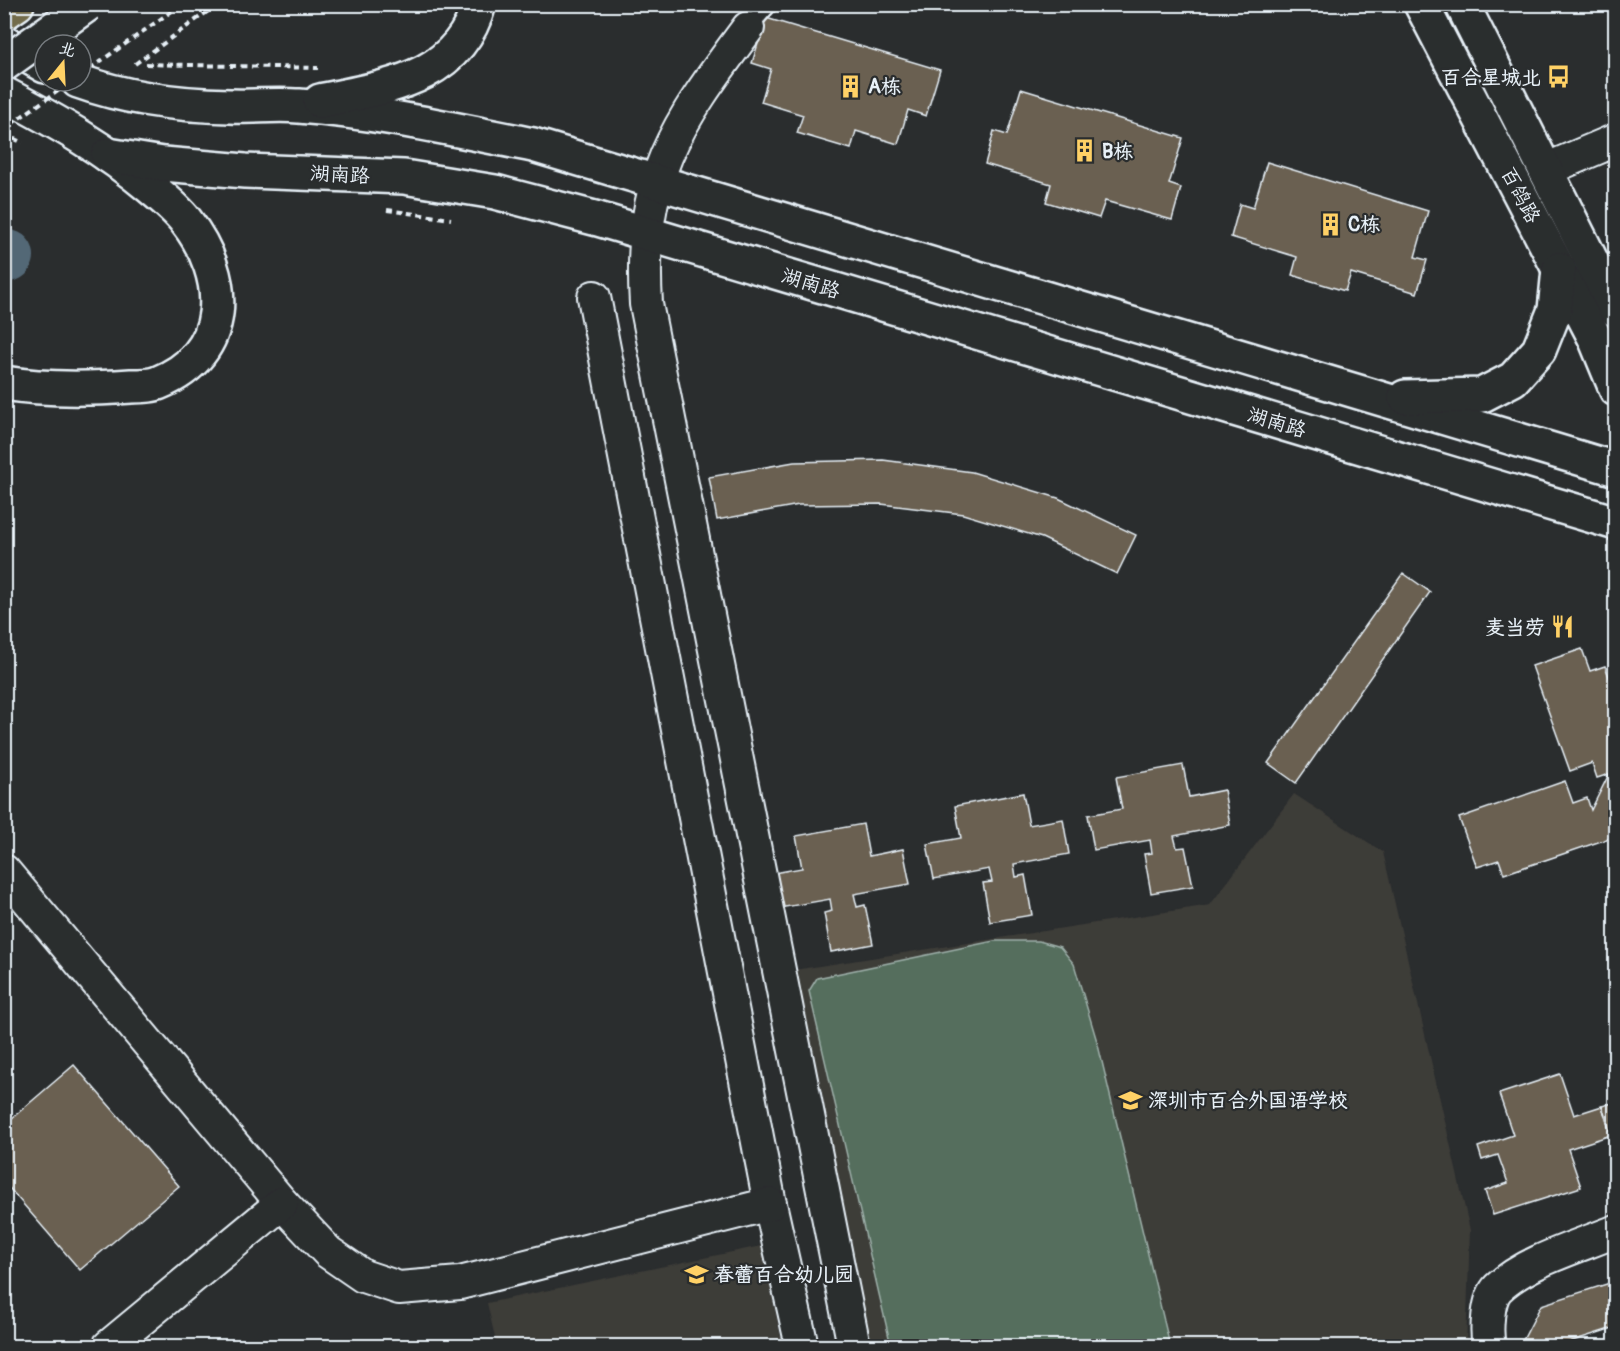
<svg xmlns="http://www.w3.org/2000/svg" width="1620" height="1351" font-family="Pangolin,'LXGW WenKai TC',sans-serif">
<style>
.built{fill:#3d3c38}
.green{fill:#546e5d;stroke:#9eb0aa;stroke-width:1.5}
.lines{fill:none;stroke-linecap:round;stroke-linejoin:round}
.river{stroke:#536876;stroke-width:52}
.building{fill:#6a6051;stroke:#e8f1f8;stroke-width:1.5}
.lane-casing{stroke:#e8f1f8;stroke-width:20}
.street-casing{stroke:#e8f1f8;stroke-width:36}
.secondary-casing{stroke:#e8f1f8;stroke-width:38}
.primary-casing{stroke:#e8f1f8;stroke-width:38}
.path{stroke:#e8f1f8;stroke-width:4;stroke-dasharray:6 4.5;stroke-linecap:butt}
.lane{stroke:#2a2d2e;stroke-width:15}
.street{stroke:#2a2d2e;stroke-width:32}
.secondary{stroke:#2a2d2e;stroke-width:33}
.primary{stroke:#736c4b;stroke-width:33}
.secondary-bridge-casing{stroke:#e8f1f8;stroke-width:38;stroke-linecap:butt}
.path-bridge{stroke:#e8f1f8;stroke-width:4;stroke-dasharray:6 4.5;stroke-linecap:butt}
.secondary-bridge{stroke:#2a2d2e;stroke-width:33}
.labels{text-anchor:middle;stroke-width:4.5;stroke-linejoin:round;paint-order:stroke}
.poi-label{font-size:20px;font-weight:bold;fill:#e8f1f8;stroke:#2a2d2e;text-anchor:start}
.street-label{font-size:20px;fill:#e8f1f8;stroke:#2a2d2e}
</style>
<rect width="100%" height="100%" fill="#2a2d2e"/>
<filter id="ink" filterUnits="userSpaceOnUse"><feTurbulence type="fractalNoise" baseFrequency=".0167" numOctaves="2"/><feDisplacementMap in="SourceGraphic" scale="12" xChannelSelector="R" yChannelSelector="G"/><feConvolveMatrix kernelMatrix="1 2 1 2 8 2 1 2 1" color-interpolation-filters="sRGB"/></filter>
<g filter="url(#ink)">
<g class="built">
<path d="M1294,794L1383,852L1470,1230L1466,1346H871L794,970L1210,905Z"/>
<path d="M761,1246L783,1346H497L487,1303Z"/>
</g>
<path class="green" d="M994,941H1039L1060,947L1074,964L1098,1045L1170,1346H891L809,991L817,978Z"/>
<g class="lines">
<path class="river" d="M4,255L8,256"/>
</g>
<g class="building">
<path d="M766,18L940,70L926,116L908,110L898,144L856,131L851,149L797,133L803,115L761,102L771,69L752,63Z"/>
<path d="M1021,89L1183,138L1169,184L1181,188L1172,220L1105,201L1099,218L1046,202L1051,184L985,164L994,131L1007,135Z"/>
<path d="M1267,162L1428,211L1415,257L1427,260L1417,293L1351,273L1345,291L1292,275L1297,257L1231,237L1240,204L1253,208Z"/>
<path d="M883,460L972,472L1058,498L1136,535L1117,574L1042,538L963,514L881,504L799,505L717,520L709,477L794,462Z"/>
<path d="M1403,573L1430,592L1296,783L1268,763Z"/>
<path d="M1582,649L1590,671L1605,666L1616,695V836L1504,874L1499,860L1477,867L1459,818L1565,781L1573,803L1587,798L1591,810L1609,774L1597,778L1592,763L1570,771L1532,666Z"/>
<path d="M1183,765L1189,797L1224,790L1230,825L1174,836L1177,848L1185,847L1193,886L1151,893L1144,854L1152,853L1150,840L1094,850L1088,815L1122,809L1116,777Z"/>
<path d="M1023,793L1029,825L1063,819L1069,854L1014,864L1016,877L1025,875L1032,915L990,922L983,883L992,882L989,869L934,879L927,844L961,838L955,806Z"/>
<path d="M863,824L869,856L903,849L910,884L854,894L857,907L865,905L873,944L831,952L824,913L832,911L830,899L774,909L768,874L802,868L796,836Z"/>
<path d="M74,1065L179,1186L80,1270L4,1182V1125Z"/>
<path d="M1560,1074L1574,1115L1602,1106L1611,1135L1568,1149L1581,1187L1493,1215L1485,1191L1508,1183L1498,1155L1482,1160L1478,1147L1513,1135L1499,1094Z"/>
<path d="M1616,1102V1133L1611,1135L1602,1106Z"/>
<path d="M1616,1281V1327L1557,1346H1520L1541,1305Z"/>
</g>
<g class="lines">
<defs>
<path id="lane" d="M748,28L769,4"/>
<g id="street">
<path d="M748,28C675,126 638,177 646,304L854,1346"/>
<path d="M1545,170L1616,140"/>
<path d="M594,297L770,1204L802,1346"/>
<path d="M4,871L282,1203L328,1252L363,1276L399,1288L460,1283L770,1204"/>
<path d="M109,1346L282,1203"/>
<path d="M1489,1346C1486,1332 1487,1299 1498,1288C1526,1261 1580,1246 1616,1231"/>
</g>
<g id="secondary">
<path d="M1421,4L1595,338L1616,389"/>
<path d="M1462,4L1616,310"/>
<path d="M4,42L45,66"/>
<path d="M78,81C125,98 180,105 230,106C253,107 276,104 299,106C378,112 456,130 533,145L1616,469"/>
<path d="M4,94C56,121 105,149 150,187C162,197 176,208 186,221C230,277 232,353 158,383C151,386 140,386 131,386C89,389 46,390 4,383"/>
<path d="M320,101C386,87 458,80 479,4"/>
<path d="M108,155L163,164L245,171L404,177L495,192L598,219L1616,523"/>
<path d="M1405,397L1482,395L1513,379L1539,350L1555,310L1559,269"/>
</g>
<path id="primary" d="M4,13L17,4"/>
</defs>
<use href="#lane" class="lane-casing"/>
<use href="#street" class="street-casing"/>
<use href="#secondary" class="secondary-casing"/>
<use href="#primary" class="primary-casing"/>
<g class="path">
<path d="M135,64L218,4"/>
<path d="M146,64L318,68"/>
<path d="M4,134L23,143"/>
<path d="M387,210L451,219"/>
</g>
<use href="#lane" class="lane"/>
<use href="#street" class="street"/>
<use href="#secondary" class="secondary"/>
<use href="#primary" class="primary"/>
<defs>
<path id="secondary-bridge" d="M4,64L88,4"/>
</defs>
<use href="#secondary-bridge" class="secondary-bridge-casing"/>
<g class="path-bridge">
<path d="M81,75L182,4"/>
<path d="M11,124L72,81"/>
</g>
<use href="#secondary-bridge" class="secondary-bridge"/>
</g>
</g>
<defs>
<symbol id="bus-bare" viewBox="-9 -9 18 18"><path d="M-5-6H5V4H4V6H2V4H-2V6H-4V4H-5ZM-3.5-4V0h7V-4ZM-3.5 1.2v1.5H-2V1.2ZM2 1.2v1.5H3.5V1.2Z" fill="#ffd166" stroke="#2a2d2e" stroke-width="2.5" paint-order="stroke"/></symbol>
<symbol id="building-bare" viewBox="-9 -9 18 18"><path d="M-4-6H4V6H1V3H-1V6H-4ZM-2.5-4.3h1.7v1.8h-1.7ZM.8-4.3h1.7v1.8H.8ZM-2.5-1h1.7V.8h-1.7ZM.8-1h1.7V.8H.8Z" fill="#ffd166" stroke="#2a2d2e" stroke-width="2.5" paint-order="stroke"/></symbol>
<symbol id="restaurant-bare" viewBox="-9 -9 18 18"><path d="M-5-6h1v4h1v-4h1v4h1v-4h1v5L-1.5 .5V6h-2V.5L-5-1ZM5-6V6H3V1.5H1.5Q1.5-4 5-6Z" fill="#ffd166" stroke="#2a2d2e" stroke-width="2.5" paint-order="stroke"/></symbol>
<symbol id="school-bare" viewBox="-9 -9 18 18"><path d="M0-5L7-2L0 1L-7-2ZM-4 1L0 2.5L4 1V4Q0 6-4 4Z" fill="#ffd166" stroke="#2a2d2e" stroke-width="2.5" paint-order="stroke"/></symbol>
</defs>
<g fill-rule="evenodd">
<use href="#bus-bare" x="1542" y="60" width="33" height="33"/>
<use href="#building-bare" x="834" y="70" width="33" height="33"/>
<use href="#building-bare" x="1068" y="134" width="33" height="33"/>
<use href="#building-bare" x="1314" y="208" width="33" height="33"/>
<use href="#restaurant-bare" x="1546" y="610" width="33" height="33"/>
<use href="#school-bare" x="1114" y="1084" width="33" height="33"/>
<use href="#school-bare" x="680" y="1258" width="33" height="33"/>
</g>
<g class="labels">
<g class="poi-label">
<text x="1541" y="84" text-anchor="end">百合星城北</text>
<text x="868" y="93">A栋</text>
<text x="1102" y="158">B栋</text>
<text x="1348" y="231">C栋</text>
<text x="1545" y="634" text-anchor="end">麦当劳</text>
<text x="1148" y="1107">深圳市百合外国语学校</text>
<text x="714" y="1281">春蕾百合幼儿园</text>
</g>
<g class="street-label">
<text transform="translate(340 174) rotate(3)" y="7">湖南路</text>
<text transform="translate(1521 195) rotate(62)" y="7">百鸽路</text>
<text transform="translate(811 283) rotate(17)" y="7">湖南路</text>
<text transform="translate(1277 422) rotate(17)" y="7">湖南路</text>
</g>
</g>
<rect width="1620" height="1351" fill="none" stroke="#2a2d2e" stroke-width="24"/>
<rect x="12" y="12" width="1596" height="1327" fill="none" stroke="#e8f1f8" stroke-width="2" filter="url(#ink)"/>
<g transform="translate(63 63) rotate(18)"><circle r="28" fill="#2a2d2e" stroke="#767b7f" stroke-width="1.5"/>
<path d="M0-4.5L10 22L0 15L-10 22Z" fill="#ffd166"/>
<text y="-9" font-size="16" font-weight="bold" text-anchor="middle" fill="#e8f1f8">北</text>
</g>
</svg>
